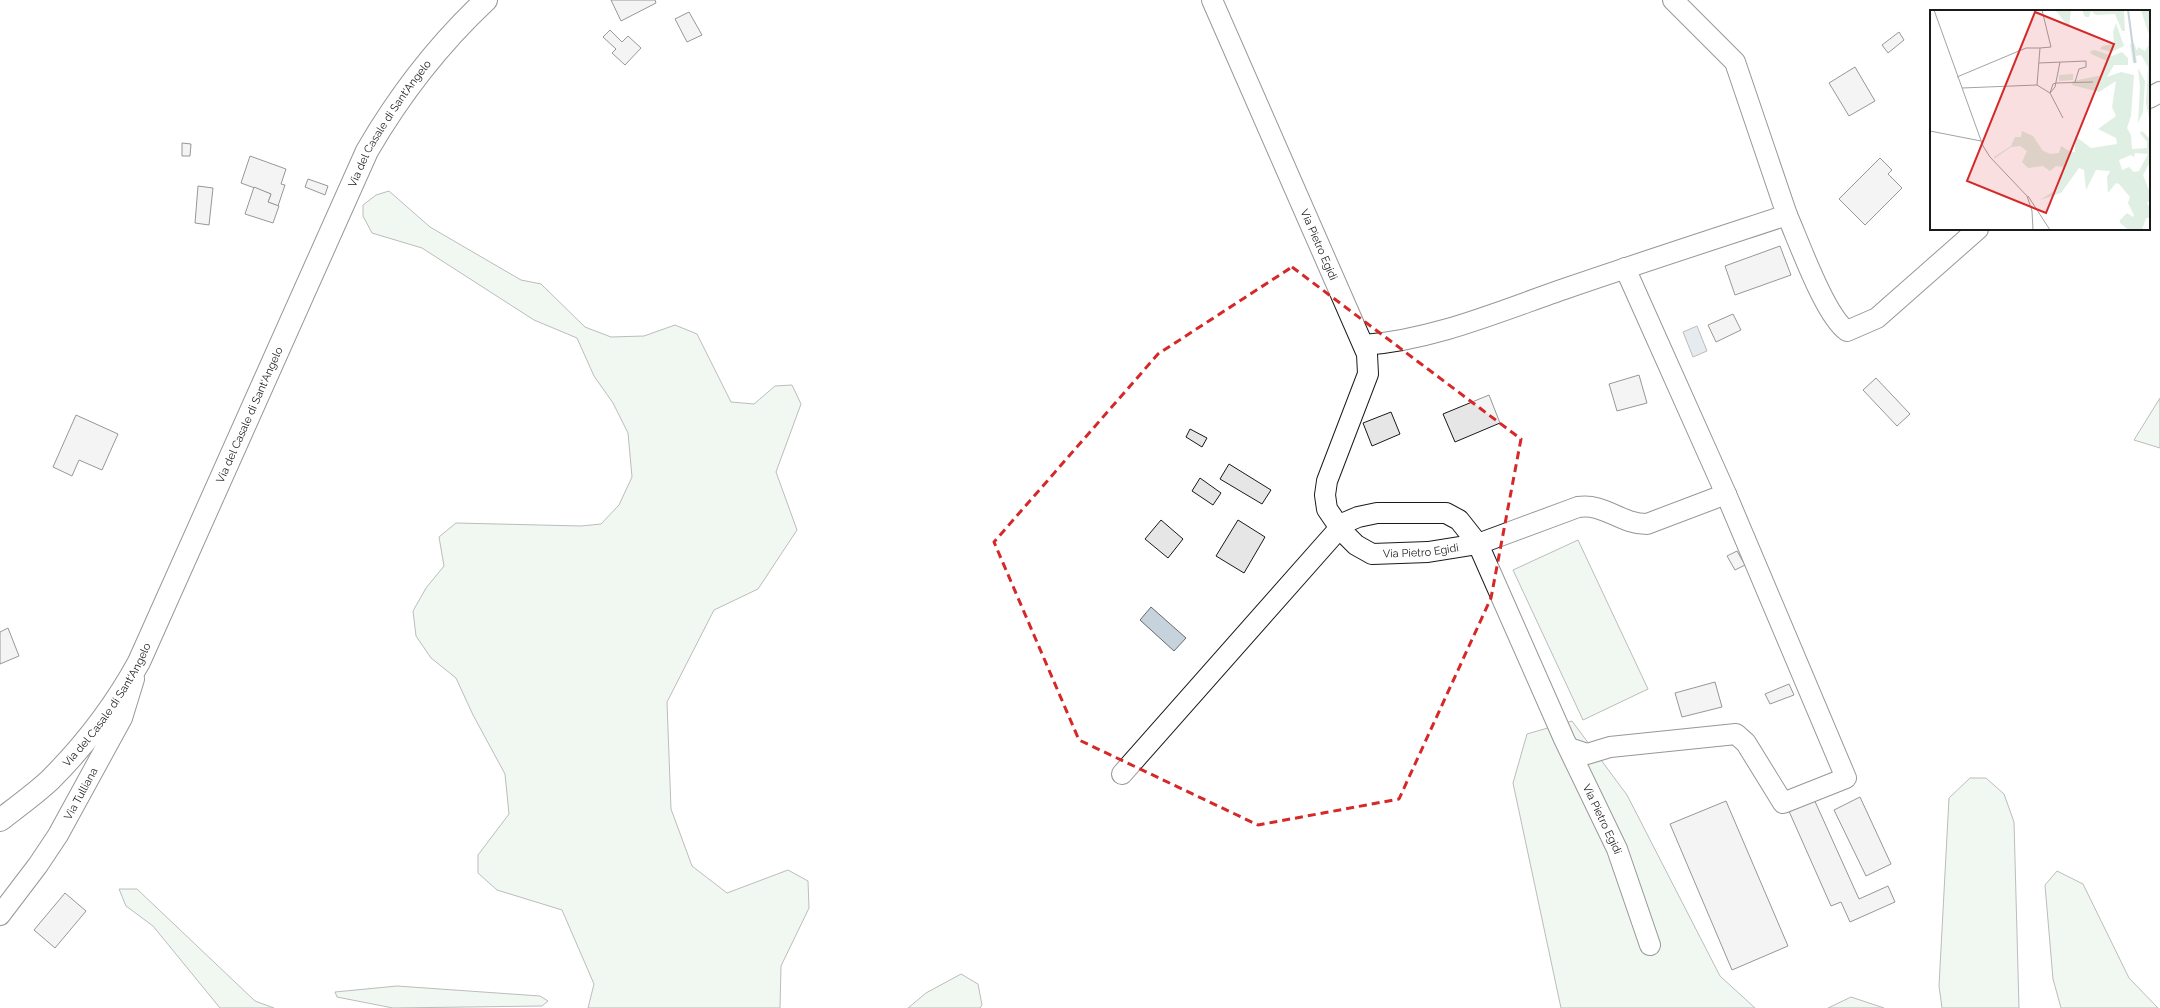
<svg xmlns="http://www.w3.org/2000/svg" width="2160" height="1008" font-family="Raleway,sans-serif">
<style>
.green{fill:#e0efe3;stroke:#6a6a6a}
.water{fill:#c6d2dc;stroke:#6a6a6a}
.building{fill:#e6e6e6;stroke:#1a1a1a}
.lines{fill:none;stroke-linecap:round;stroke-linejoin:round}
.minor-casing{stroke:#1a1a1a;stroke-width:22}
.major-casing{stroke:#1a1a1a;stroke-width:24}
.minor{stroke:#fff;stroke-width:20}
.major{stroke:#fff;stroke-width:22}
.marked{fill:none;stroke:#d62828;stroke-width:3;stroke-dasharray:8 5;stroke-linejoin:round}
.labels{text-anchor:middle;stroke-width:3;stroke-linejoin:round;paint-order:stroke}
.street-label{font-size:11px;fill:#1a1a1a;stroke:#fff}
.inset-river{fill:none;stroke:#c6d2dc;stroke-width:2}
.inset-road{fill:none;stroke:#a3a3a3;stroke-width:1}
.view{fill:#d62828;fill-opacity:0.15;stroke:#d62828;stroke-width:2}
.inset-edge{fill:none;stroke:#1a1a1a;stroke-width:2}
</style>
<rect width="100%" height="100%" fill="#fff"/>
<g class="green">
<path d="M389,191L430,227L521,280L541,284L585,327L611,337L644,336L675,325L697,334L731,402L754,404L775,386L792,385L801,404L776,472L797,530L758,589L714,610L667,702L671,809L692,866L727,893L788,870L808,881L809,908L781,966L780,1008H588L594,984L562,910L497,890L478,873V855L509,814L505,774L473,715L456,678L431,658L416,636L413,611L426,588L444,566L439,537L456,523L581,526L601,524L619,505L632,477L628,433L613,403L594,376L577,338L534,320L422,248L372,233L363,216V205L376,195Z"/>
<path d="M2160,398V448L2134,440Z"/>
<path d="M1578,540L1648,689L1583,720L1513,570Z"/>
<path d="M1572,721L1627,795L1720,976L1755,1008H1561L1513,783L1527,734Z"/>
<path d="M1970,778H1986L2004,794L2014,822L2019,1008H1942L1939,986L1949,798Z"/>
<path d="M2057,871L2083,884L2129,978L2158,1008H2061L2053,979L2045,885Z"/>
<path d="M119,889H137L255,1001L274,1008H220L153,926L126,906Z"/>
<path d="M961,974L978,984L982,1005L980,1008H908L926,993Z"/>
<path d="M397,986L540,996L548,1001L542,1006L393,1008L337,997L335,992Z"/>
<path d="M1851,997L1884,1008H1828Z"/>
</g>
<g class="water">
<path d="M1697,326L1707,351L1693,357L1683,332Z"/>
<path d="M1151,607L1186,638L1174,651L1140,620Z"/>
</g>
<g class="building">
<path d="M611,0H655L656,3L621,21Z"/>
<path d="M689,12L702,35L687,42L675,19Z"/>
<path d="M610,30L622,42L628,36L641,48L625,65L612,53L616,49L603,37Z"/>
<path d="M1899,32L1904,40L1888,53L1882,45Z"/>
<path d="M1855,67L1875,101L1849,116L1829,83Z"/>
<path d="M182,143L191,144L190,156H182Z"/>
<path d="M250,156L286,169L281,184L285,185L278,206L268,202L271,194L241,183Z"/>
<path d="M1880,158L1892,170L1888,174L1902,188L1865,225L1839,199Z"/>
<path d="M308,179L328,186L325,195L305,187Z"/>
<path d="M198,186L213,188L209,225L195,223Z"/>
<path d="M254,187L271,194L268,202L279,206L273,223L245,214Z"/>
<path d="M1780,246L1791,275L1735,295L1725,266Z"/>
<path d="M1733,314L1741,330L1716,342L1708,325Z"/>
<path d="M1639,375L1647,403L1617,411L1609,384Z"/>
<path d="M1876,378L1910,414L1897,426L1863,390Z"/>
<path d="M1489,395L1500,423L1455,442L1443,414Z"/>
<path d="M1391,412L1400,434L1372,446L1363,423Z"/>
<path d="M76,415L118,434L102,470L79,460L72,476L53,467Z"/>
<path d="M1190,429L1207,438L1202,447L1186,437Z"/>
<path d="M1229,464L1271,490L1262,504L1220,479Z"/>
<path d="M1200,478L1221,493L1213,505L1192,491Z"/>
<path d="M1161,520L1183,539L1168,558L1145,539Z"/>
<path d="M1238,520L1265,537L1244,573L1216,556Z"/>
<path d="M1737,551L1745,565L1735,570L1727,556Z"/>
<path d="M8,628L19,656L0,664V632Z"/>
<path d="M1715,682L1722,707L1682,717L1675,693Z"/>
<path d="M1789,684L1794,695L1770,704L1765,694Z"/>
<path d="M1813,797L1859,899L1888,886L1895,902L1850,922L1841,902L1831,906L1788,809Z"/>
<path d="M1860,797L1891,864L1866,876L1834,810Z"/>
<path d="M1726,801L1788,946L1732,970L1670,824Z"/>
<path d="M65,893L86,911L55,948L34,930Z"/>
</g>
<g class="lines">
<defs>
<g id="minor">
<path id="s1" d="M1212,0L1367,354L1368,374L1327,481L1325,495L1327,509L1342,531L1356,545L1372,554L1428,552L1478,544L1578,507C1605,503 1620,524 1647,524L1726,494"/>
<path d="M1673,0L1735,62L1787,215"/>
<path d="M2149,98L2160,92"/>
<path d="M1364,345C1434,340 1500,311 1567,288C1640,263 1714,239 1787,215C1799,242 1825,316 1847,331L1877,318L1978,229"/>
<path d="M1569,748L1587,754L1610,747L1736,734L1746,743L1783,803L1846,778L1726,494L1625,268"/>
<path id="s2" d="M1122,774L1344,523L1358,517L1377,513H1446L1459,520L1478,544L1564,739L1617,849L1650,945"/>
<path id="s3" d="M0,915L38,865L58,835L122,718L134,679"/>
</g>
<g id="major">
<path id="s4" d="M0,820C17,807 35,794 50,780C86,744 115,706 139,662L367,151C400,94 438,45 486,0"/>
</g>
</defs>
<use href="#minor" class="minor-casing"/>
<use href="#major" class="major-casing"/>
<use href="#minor" class="minor"/>
<use href="#major" class="major"/>
</g>
<path d="M0 0H2160V1008H0ZM1292,267L1521,439L1491,598L1399,799L1258,825L1079,740L994,542L1158,354Z" fill="#fff" fill-opacity=".55" fill-rule="evenodd"/>
<path class="marked" d="M1292,267L1521,439L1491,598L1399,799L1258,825L1079,740L994,542L1158,354Z"/>
<g class="labels">
<g class="street-label">
<text dy="4" stroke="none"><textPath href="#s4" startOffset="807">Via del Casale di Sant'Angelo</textPath></text>
<text dy="4" stroke="none"><textPath href="#s1" startOffset="267">Via Pietro Egidi</textPath></text>
<text dy="4" stroke="none"><textPath href="#s4" startOffset="483">Via del Casale di Sant'Angelo</textPath></text>
<text dy="4" stroke="none"><textPath href="#s1" startOffset="663">Via Pietro Egidi</textPath></text>
<text dy="4" stroke="none"><textPath href="#s4" startOffset="159">Via del Casale di Sant'Angelo</textPath></text>
<text dy="4" stroke="none"><textPath href="#s3" startOffset="146">Via Tulliana</textPath></text>
<text dy="4" stroke="none"><textPath href="#s2" startOffset="786">Via Pietro Egidi</textPath></text>
</g>
</g>
<g transform="translate(1930 10)">
<rect width="220" height="220" fill="#fff"/>
<path d="M124,0H141L139,18L127,2ZM152,0H194L195,21H192L185,4L166,5L161,1L159,7H155ZM211,0H220V113L216,93L218,57L211,45L206,46L207,53H203L200,34L204,33L207,41L208,37L215,41L218,36L219,25ZM186,13L194,36L182,42L170,39L172,36L184,34L183,22ZM165,40L182,46L192,42L198,48V55H184L177,67L191,62L204,65L201,106L197,118L201,125L202,139L217,138V132L210,123L212,121L220,129V152L213,165L220,183V191L217,193L220,198V208H216L212,220H199L190,213V210L197,203L203,207L204,205L198,193L200,187L189,174L186,173L178,183L177,167L180,161L166,160L156,180L154,160L149,158L131,183L110,190L127,179L134,157L126,156L120,161L113,156L98,158L92,152L97,141L90,136L81,137L64,149V147L81,136L85,127H91L92,121L103,126L113,141L121,144L129,143L131,136L141,142H145V126L161,138L187,134L186,128L168,119L186,106L182,97L186,71L169,82L142,75L143,71L173,65V58L177,51L161,44L160,41ZM205,143L218,144L209,161L204,162L199,157L192,160L189,150L201,145L204,147ZM208,58L215,71L213,102L208,113L210,77ZM143,64V70L129,71V65Z" fill="#e0efe3" fill-rule="evenodd"/>
<path class="inset-river" d="M198,0L205,53"/>
<path class="inset-road" d="M4,0L53,136L60,147L97,186L102,201L103,220M109,53L156,51V57L149,59L145,72M27,67L96,38H110M126,73L123,74L120,83L133,108M126,73L163,72M107,75L110,38L121,37L112,0M32,78L107,75L120,83M120,83L125,77L130,52M0,121L51,131M98,186L120,220"/>
<path class="view" d="M105,2L184,34L116,203L37,171Z"/>
<rect width="220" height="220" class="inset-edge"/>
</g>
</svg>
